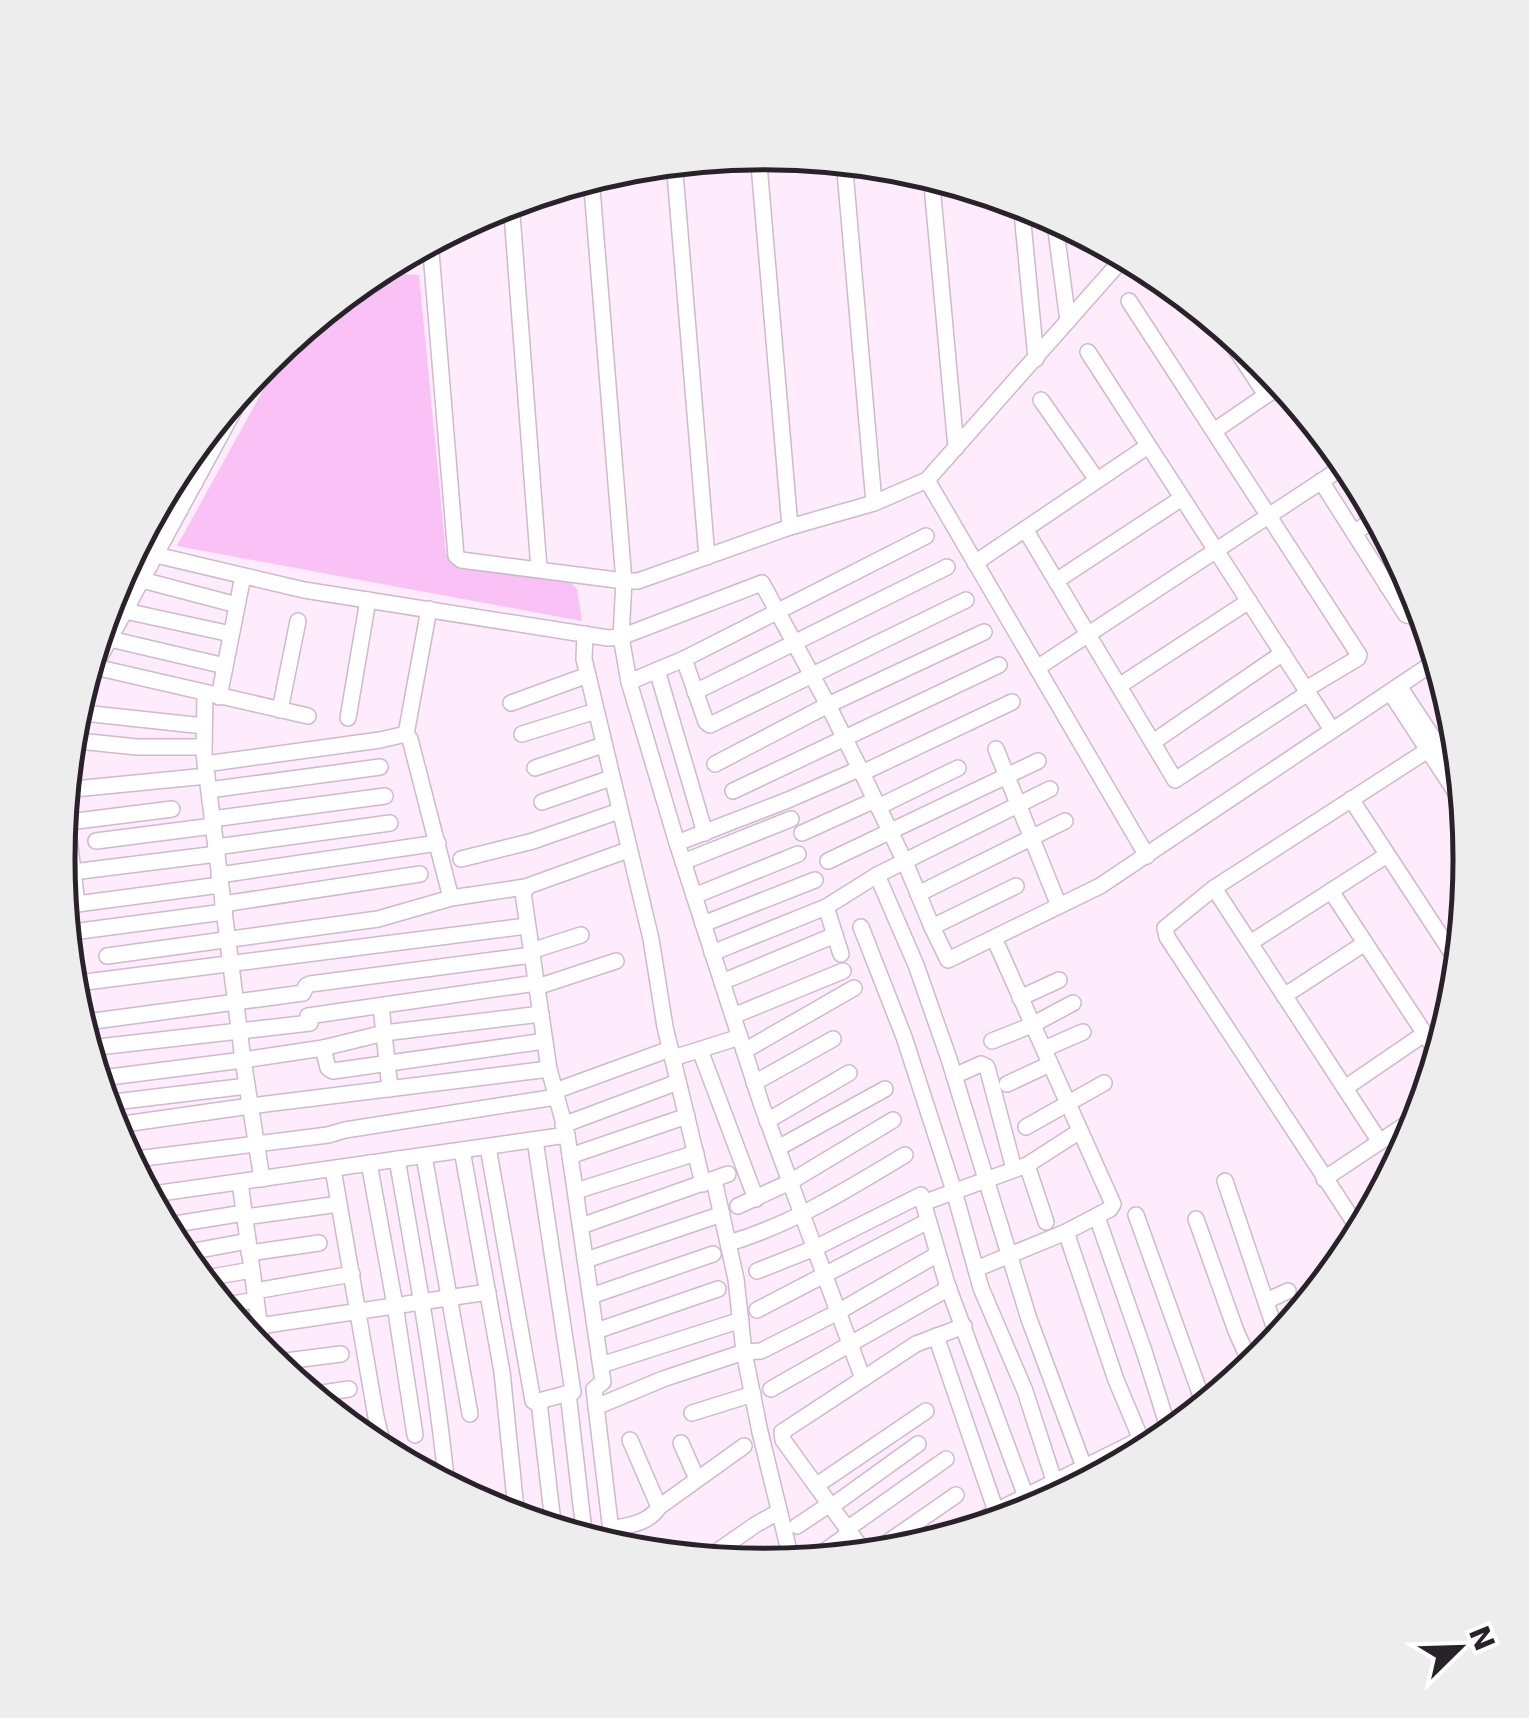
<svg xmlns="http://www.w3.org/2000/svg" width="1529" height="1718" font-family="'DejaVu Sans',sans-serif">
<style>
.green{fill:#f9c1f6}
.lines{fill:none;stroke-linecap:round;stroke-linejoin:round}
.minor-casing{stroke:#ceb9cd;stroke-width:18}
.minor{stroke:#fff;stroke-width:15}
.rim{fill:none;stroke:#2a222a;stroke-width:5}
</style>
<rect width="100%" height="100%" fill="#feecfd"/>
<path class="green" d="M370,272L419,275L446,554L567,579L577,589L582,621L177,546L293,336Z"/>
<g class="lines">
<defs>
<g id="minor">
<path d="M758,153L790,527"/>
<path d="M844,160L874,503"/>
<path d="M674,161L707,557"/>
<path d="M931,174L956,448"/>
<path d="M591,176L624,581L621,637L629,682L677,843L762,1106L863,1379"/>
<path d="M511,201L539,569"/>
<path d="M1021,202L1036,359"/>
<path d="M1054,216L1068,321"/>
<path d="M430,240L456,556L461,560L624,581H638L790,527L874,503L927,480L1126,255"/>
<path d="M1129,301L1359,655L1358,658L1306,689"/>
<path d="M1216,319L1266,395"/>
<path d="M1088,352L1332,730"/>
<path d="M1041,400L1097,480"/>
<path d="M1214,431L1284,383"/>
<path d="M174,471L195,483"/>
<path d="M927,480L1147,856"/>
<path d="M1321,481L1406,615L1411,616L1424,608"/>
<path d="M160,498L180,510"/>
<path d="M145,526L165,538"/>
<path d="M1025,529L1175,780L1308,693"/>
<path d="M1354,533L1379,516"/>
<path d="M129,555L150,566"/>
<path d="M156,555L304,590L608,638L621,637L762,583L828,705L862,773L905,862L932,927L948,960L1100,886L1439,659"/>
<path d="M975,563L1148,446"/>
<path d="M142,580L237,605"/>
<path d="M1056,581L1182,498"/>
<path d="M1387,586L1409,572"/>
<path d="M110,592L130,603"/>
<path d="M429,609L406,734L410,739L451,898"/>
<path d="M125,611L231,634"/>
<path d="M585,634L584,659L651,939L665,1027L703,1184"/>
<path d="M110,639L225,666"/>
<path d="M684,659L706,722L710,725L966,600"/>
<path d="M95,667L308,716"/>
<path d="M1037,668L1349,463"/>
<path d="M657,670L705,833"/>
<path d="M629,682L684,659L926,536"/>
<path d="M1119,686L1249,601"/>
<path d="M1399,686L1464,785"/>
<path d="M695,692L947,567"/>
<path d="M1390,692L1466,808"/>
<path d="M205,694L204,753L243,1060L262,1179"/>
<path d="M79,695L256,370"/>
<path d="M219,697L243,576"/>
<path d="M511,703L588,675"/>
<path d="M280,710L298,621"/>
<path d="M74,712L204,726"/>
<path d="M348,718L368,600"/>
<path d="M522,734L596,711"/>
<path d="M69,740L137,747H204"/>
<path d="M1153,742L1283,653"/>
<path d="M996,749L1059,906"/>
<path d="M205,764L380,740L406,734"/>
<path d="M715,764L828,705L984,632"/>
<path d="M535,768L603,745"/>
<path d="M862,773L1012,702"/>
<path d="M64,790L207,776"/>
<path d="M209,790L380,767"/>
<path d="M733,791L999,665"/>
<path d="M1351,799L1461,967"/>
<path d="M542,802L611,778"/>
<path d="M878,807L958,768"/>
<path d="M212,819L385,796"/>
<path d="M67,822L77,904"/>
<path d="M61,823L172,809"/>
<path d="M802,833L875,800"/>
<path d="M96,841L213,826"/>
<path d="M677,843L788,800L859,769"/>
<path d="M216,847L390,823"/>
<path d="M461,859L533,841L619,811"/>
<path d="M828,861L1038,761"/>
<path d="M683,862L791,819"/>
<path d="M73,872L217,854"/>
<path d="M219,875L438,843"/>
<path d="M877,875L916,965L949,1059L1029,1319L1090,1483"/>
<path d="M1214,888L1380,1142"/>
<path d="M1331,891L1440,1057"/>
<path d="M918,894L1065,821"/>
<path d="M694,896L798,854"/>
<path d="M223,904L420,874"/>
<path d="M62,906L220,885"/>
<path d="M826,907L841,954"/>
<path d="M703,924L815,880"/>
<path d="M861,927L904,1037L954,1191L981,1288L1025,1391L1060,1499"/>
<path d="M932,927L1016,886"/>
<path d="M65,933L224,912"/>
<path d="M1250,943L1387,855"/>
<path d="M531,951L581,935"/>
<path d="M712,953L826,907L877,875L1050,789"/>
<path d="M107,956L378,919L451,898L525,887"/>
<path d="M722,982L835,935"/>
<path d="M70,984L527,926"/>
<path d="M537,987L616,961"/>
<path d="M1284,996L1365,943"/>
<path d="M1020,998L1059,980"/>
<path d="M381,1006L390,1089"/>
<path d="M733,1016L843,971"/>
<path d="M94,1021L303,993L306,986L310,984L532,955"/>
<path d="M992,1041L1032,1025L1073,1003"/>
<path d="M98,1047L310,1023L308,1016L536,983"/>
<path d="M323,1048L328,1068L333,1071L545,1041"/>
<path d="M1044,1049L1083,1032"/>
<path d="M700,1050L756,1199"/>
<path d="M744,1051L854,988"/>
<path d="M673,1058L740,1037"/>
<path d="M954,1076L981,1064L987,1067L1014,1169"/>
<path d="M102,1078L243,1060L323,1048L384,1033L541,1014"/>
<path d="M754,1083L833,1039"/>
<path d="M1007,1084L1050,1064"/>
<path d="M1345,1088L1424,1034"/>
<path d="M555,1091L670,1049"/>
<path d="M106,1103L247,1086"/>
<path d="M767,1121L849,1073"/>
<path d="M563,1125L678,1082"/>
<path d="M110,1126L250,1106L549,1069"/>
<path d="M1026,1127L1104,1083"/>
<path d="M488,1147L533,1401L535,1402L573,1392L535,1140"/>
<path d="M778,1148L885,1089"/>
<path d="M462,1150L502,1372L517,1519"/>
<path d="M424,1156L470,1414"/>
<path d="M570,1156L687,1116"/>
<path d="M397,1159C416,1268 436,1377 447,1487"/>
<path d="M128,1160L328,1135L345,1130L556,1097"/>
<path d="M369,1163L395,1305L415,1435"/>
<path d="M1027,1165L1046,1222"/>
<path d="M333,1169L376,1417L385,1454"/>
<path d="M1324,1179L1423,1113"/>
<path d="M714,1180L736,1279L744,1352L760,1432L792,1563"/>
<path d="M1225,1181L1279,1341"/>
<path d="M240,1182L264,1358"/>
<path d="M576,1191L696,1153"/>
<path d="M146,1195L567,1135"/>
<path d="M923,1203L1027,1165L1080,1131"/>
<path d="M738,1206L790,1182L893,1120"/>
<path d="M1136,1215L1205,1407"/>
<path d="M245,1217L339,1204"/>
<path d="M1097,1217L1144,1351L1168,1427L1167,1431L1143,1443"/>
<path d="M1196,1219L1236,1331L1253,1369"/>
<path d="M163,1226L244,1213"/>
<path d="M581,1226L728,1174"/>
<path d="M1066,1232L1116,1380L1145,1449"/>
<path d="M1362,1234L1167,937L1165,928L1214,888L1459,730"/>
<path d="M729,1243C793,1224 848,1189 905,1155"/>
<path d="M249,1253L319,1243"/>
<path d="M178,1254L248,1241"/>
<path d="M586,1260L722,1214"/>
<path d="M976,1269L1066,1232L1110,1209L1113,1204L994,938"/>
<path d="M757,1271L815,1248L921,1195L947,1284L1032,1513"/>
<path d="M199,1279L252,1270"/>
<path d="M255,1291L352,1274"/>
<path d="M591,1296L713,1254"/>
<path d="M1266,1301L1288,1291"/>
<path d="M221,1306L256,1300"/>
<path d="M757,1310L928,1221"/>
<path d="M259,1326L488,1292"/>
<path d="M596,1331L718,1289"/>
<path d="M936,1336L1000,1523"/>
<path d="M270,1363L341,1354"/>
<path d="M601,1365L741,1320"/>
<path d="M771,1389L949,1288"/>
<path d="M568,1393L585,1540"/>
<path d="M309,1395L349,1389"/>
<path d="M539,1402L554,1531"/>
<path d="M596,1407L663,1379L744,1352L761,1351L838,1312L938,1254"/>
<path d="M692,1413L753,1394"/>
<path d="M630,1440L659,1507"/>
<path d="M681,1443L697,1479"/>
<path d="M817,1485L926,1411"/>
<path d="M832,1506L918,1444"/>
<path d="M797,1526L830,1504"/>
<path d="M611,1529C629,1525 648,1524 659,1507L744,1446"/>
<path d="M847,1529L946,1459"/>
<path d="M960,1535L996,1511L1141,1439"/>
<path d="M613,1548L594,1389L603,1382L567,1135L549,1069L523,893L528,886L628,850"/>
<path d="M867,1556L783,1440L782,1432L916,1344L964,1326"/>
<path d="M868,1556L956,1495"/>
<path d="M705,1560L755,1525L778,1512"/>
<path d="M811,1561L850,1533"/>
</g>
</defs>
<use href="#minor" class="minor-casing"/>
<use href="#minor" class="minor"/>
</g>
<path d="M0 0H1529V1718H0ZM75 859a689 689 0 1 1 1378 0a689 689 0 1 1-1378 0Z" fill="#eeedee" fill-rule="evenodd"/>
<path class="rim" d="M75 859a689 689 0 1 1 1378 0a689 689 0 1 1-1378 0Z"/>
<g transform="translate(1459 1648) rotate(67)" stroke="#ffffff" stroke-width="8" paint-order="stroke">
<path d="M0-8L18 38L0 25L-18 38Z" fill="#2a222a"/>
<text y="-15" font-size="28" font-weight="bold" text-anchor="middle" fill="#2a222a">N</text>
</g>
</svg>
